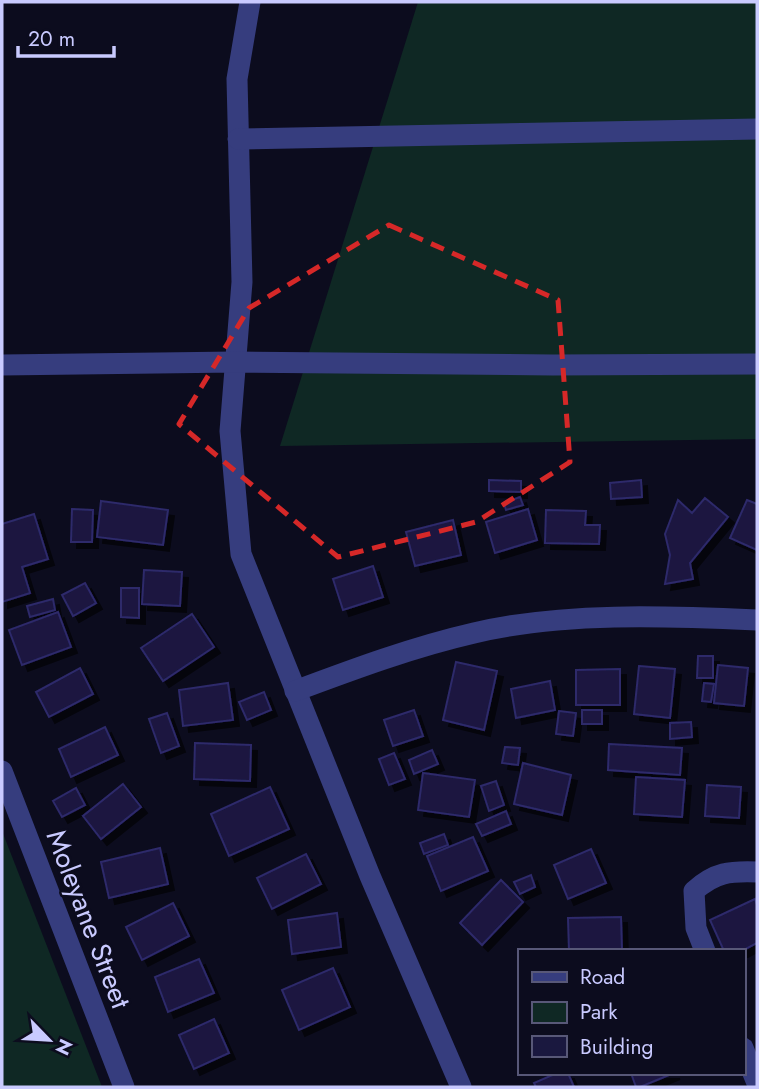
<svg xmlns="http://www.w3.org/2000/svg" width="759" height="1089" font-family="Jost,sans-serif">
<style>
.green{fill:#0f2824}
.building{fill:#1a183f;stroke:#2d296b;stroke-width:2;filter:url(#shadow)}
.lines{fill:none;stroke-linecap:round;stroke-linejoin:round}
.street{stroke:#363d7e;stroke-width:21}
.marked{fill:none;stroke:#d62828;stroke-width:5;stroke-dasharray:14 9;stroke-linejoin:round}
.labels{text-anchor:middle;stroke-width:5;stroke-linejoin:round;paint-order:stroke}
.street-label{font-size:28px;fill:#c9caff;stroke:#0c0c1e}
</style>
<defs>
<filter id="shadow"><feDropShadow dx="6" dy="6" stdDeviation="0" flood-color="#0009"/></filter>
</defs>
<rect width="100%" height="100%" fill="#0c0c1e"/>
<g class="green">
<path d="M418,2H757V439L280,446Z"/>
<path d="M2,831L102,1087H2Z"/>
</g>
<g class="building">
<path d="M489,480L521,481V492L489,491Z"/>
<path d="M641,480L642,497L611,499L610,483Z"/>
<path d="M520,497L523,505L506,510L504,503Z"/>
<path d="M705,498L728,517L690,563L693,579L665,584L670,555L665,534L678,500L692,513Z"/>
<path d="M747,500L757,504V550L730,538Z"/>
<path d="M101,501L168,510L163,545L97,537Z"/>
<path d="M72,509L93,510L92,542H71Z"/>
<path d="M528,509L537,540L495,553L486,522Z"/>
<path d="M546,510L586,511L585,525H600L599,544L545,543Z"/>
<path d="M34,514L48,559L22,567L30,593L2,602V524Z"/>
<path d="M453,520L461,555L415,566L406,532Z"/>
<path d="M373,566L383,597L343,610L333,579Z"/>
<path d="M144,570L182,572L180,606L142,604Z"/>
<path d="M85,583L96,603L73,616L62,595Z"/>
<path d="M121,588H139V618L121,617Z"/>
<path d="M53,599L55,610L30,617L27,606Z"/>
<path d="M58,612L71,647L22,665L9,630Z"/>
<path d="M192,614L214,647L163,681L141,648Z"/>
<path d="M698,656H713V678H697Z"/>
<path d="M456,662L497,671L484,730L443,720Z"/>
<path d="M718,665L748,668L744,706L714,703Z"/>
<path d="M639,666L675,669L670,718L634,714Z"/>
<path d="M80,668L93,694L49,717L36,692Z"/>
<path d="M620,669V705H576V670Z"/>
<path d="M550,681L555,710L516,718L511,689Z"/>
<path d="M228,683L233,720L183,726L179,690Z"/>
<path d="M704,683L714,684L711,702L702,701Z"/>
<path d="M264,692L271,710L247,720L239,702Z"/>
<path d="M414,710L423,736L393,746L384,720Z"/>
<rect x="582" y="710" width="20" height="14"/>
<path d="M559,711L576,713L573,736L556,734Z"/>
<path d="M167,713L179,746L161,753L149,719Z"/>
<path d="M691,722L692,737L670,739V723Z"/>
<path d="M105,727L118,755L71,777L59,749Z"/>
<path d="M195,743L251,745L250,781L194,779Z"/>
<path d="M609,744L682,748L680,775L608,770Z"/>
<path d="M505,747L520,748L518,765L502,763Z"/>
<path d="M432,750L438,764L414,774L409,760Z"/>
<path d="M394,753L405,779L389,785L379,759Z"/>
<path d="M523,763L571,775L562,815L514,804Z"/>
<path d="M423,773L475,780L469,817L418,810Z"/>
<path d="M636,777L685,780L682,817L634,814Z"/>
<path d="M496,781L504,805L489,811L481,786Z"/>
<path d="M123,784L141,807L101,839L83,816Z"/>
<path d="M707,785L741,787L739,818L705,816Z"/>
<path d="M270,787L289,829L229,856L211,814Z"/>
<path d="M76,788L85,805L62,817L53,801Z"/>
<path d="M506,811L511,824L482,836L476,824Z"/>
<path d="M444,834L448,845L424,854L420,843Z"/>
<path d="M473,837L488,871L441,891L427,856Z"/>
<path d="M160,848L168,884L109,898L101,862Z"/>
<path d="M591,849L606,883L568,899L554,865Z"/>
<path d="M306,854L321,884L272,909L257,878Z"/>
<path d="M531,875L535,887L520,894L514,882Z"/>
<path d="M501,880L523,902L482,945L460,923Z"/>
<path d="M755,899L757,905V943L742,951H724L710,920Z"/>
<path d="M173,903L189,936L142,960L126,927Z"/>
<path d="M337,913L341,947L292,954L288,920Z"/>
<path d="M621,917L622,951H569L568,918Z"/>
<path d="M199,959L214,993L168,1012L155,977Z"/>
<path d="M333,968L350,1007L299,1030L282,990Z"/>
<path d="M214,1019L229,1053L194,1069L179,1035Z"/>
<path d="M557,1073H568L574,1087H536L534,1083Z"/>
<path d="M631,1073H674L640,1087H636Z"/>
</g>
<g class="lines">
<g class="street">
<path d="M250,2L237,79L242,282L230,431L241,554L370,876L461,1087"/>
<path d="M238,139L757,129"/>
<path d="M2,365L235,362L553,365L757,364"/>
<path d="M295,691C354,669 413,647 474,633C562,612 667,616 757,620"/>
<path d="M2,771L124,1087"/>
<path d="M705,951L696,928L694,891C715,872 730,871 757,872"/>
<path d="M743,1048L757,1083"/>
</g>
</g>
<path class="marked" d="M389,225L558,300L570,462L476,522L338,557L179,424L249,308Z"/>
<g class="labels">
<g class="street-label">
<text transform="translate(89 919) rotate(69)" y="10">Moleyane Street</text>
</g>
</g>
<rect width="759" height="1089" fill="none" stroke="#c9caff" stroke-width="7"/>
<rect x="518" y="949" width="228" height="126" fill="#0c0c1e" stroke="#585878" stroke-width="2"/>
<rect x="532" y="972" width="35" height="10" fill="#363d7e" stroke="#585878" stroke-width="2"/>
<text x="580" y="984" font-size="21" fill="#c9caff">Road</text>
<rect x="532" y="1002" width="35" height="21" fill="#0f2824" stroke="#585878" stroke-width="2"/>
<text x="580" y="1019" font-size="21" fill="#c9caff">Park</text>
<rect x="532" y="1036" width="35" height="21" fill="#1a183f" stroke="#585878" stroke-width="2"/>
<text x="580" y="1054" font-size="21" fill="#c9caff">Building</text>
<g transform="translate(49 1040) rotate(115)" stroke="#0c0c1e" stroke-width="5" paint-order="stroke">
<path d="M0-5L12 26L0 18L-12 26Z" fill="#c9caff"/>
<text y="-10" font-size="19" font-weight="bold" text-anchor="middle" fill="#c9caff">N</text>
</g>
<path d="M18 46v10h96v-10" fill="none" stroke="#c9caff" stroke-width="3.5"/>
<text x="28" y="46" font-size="21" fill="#c9caff" stroke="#0c0c1e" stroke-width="5" paint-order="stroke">20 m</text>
</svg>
